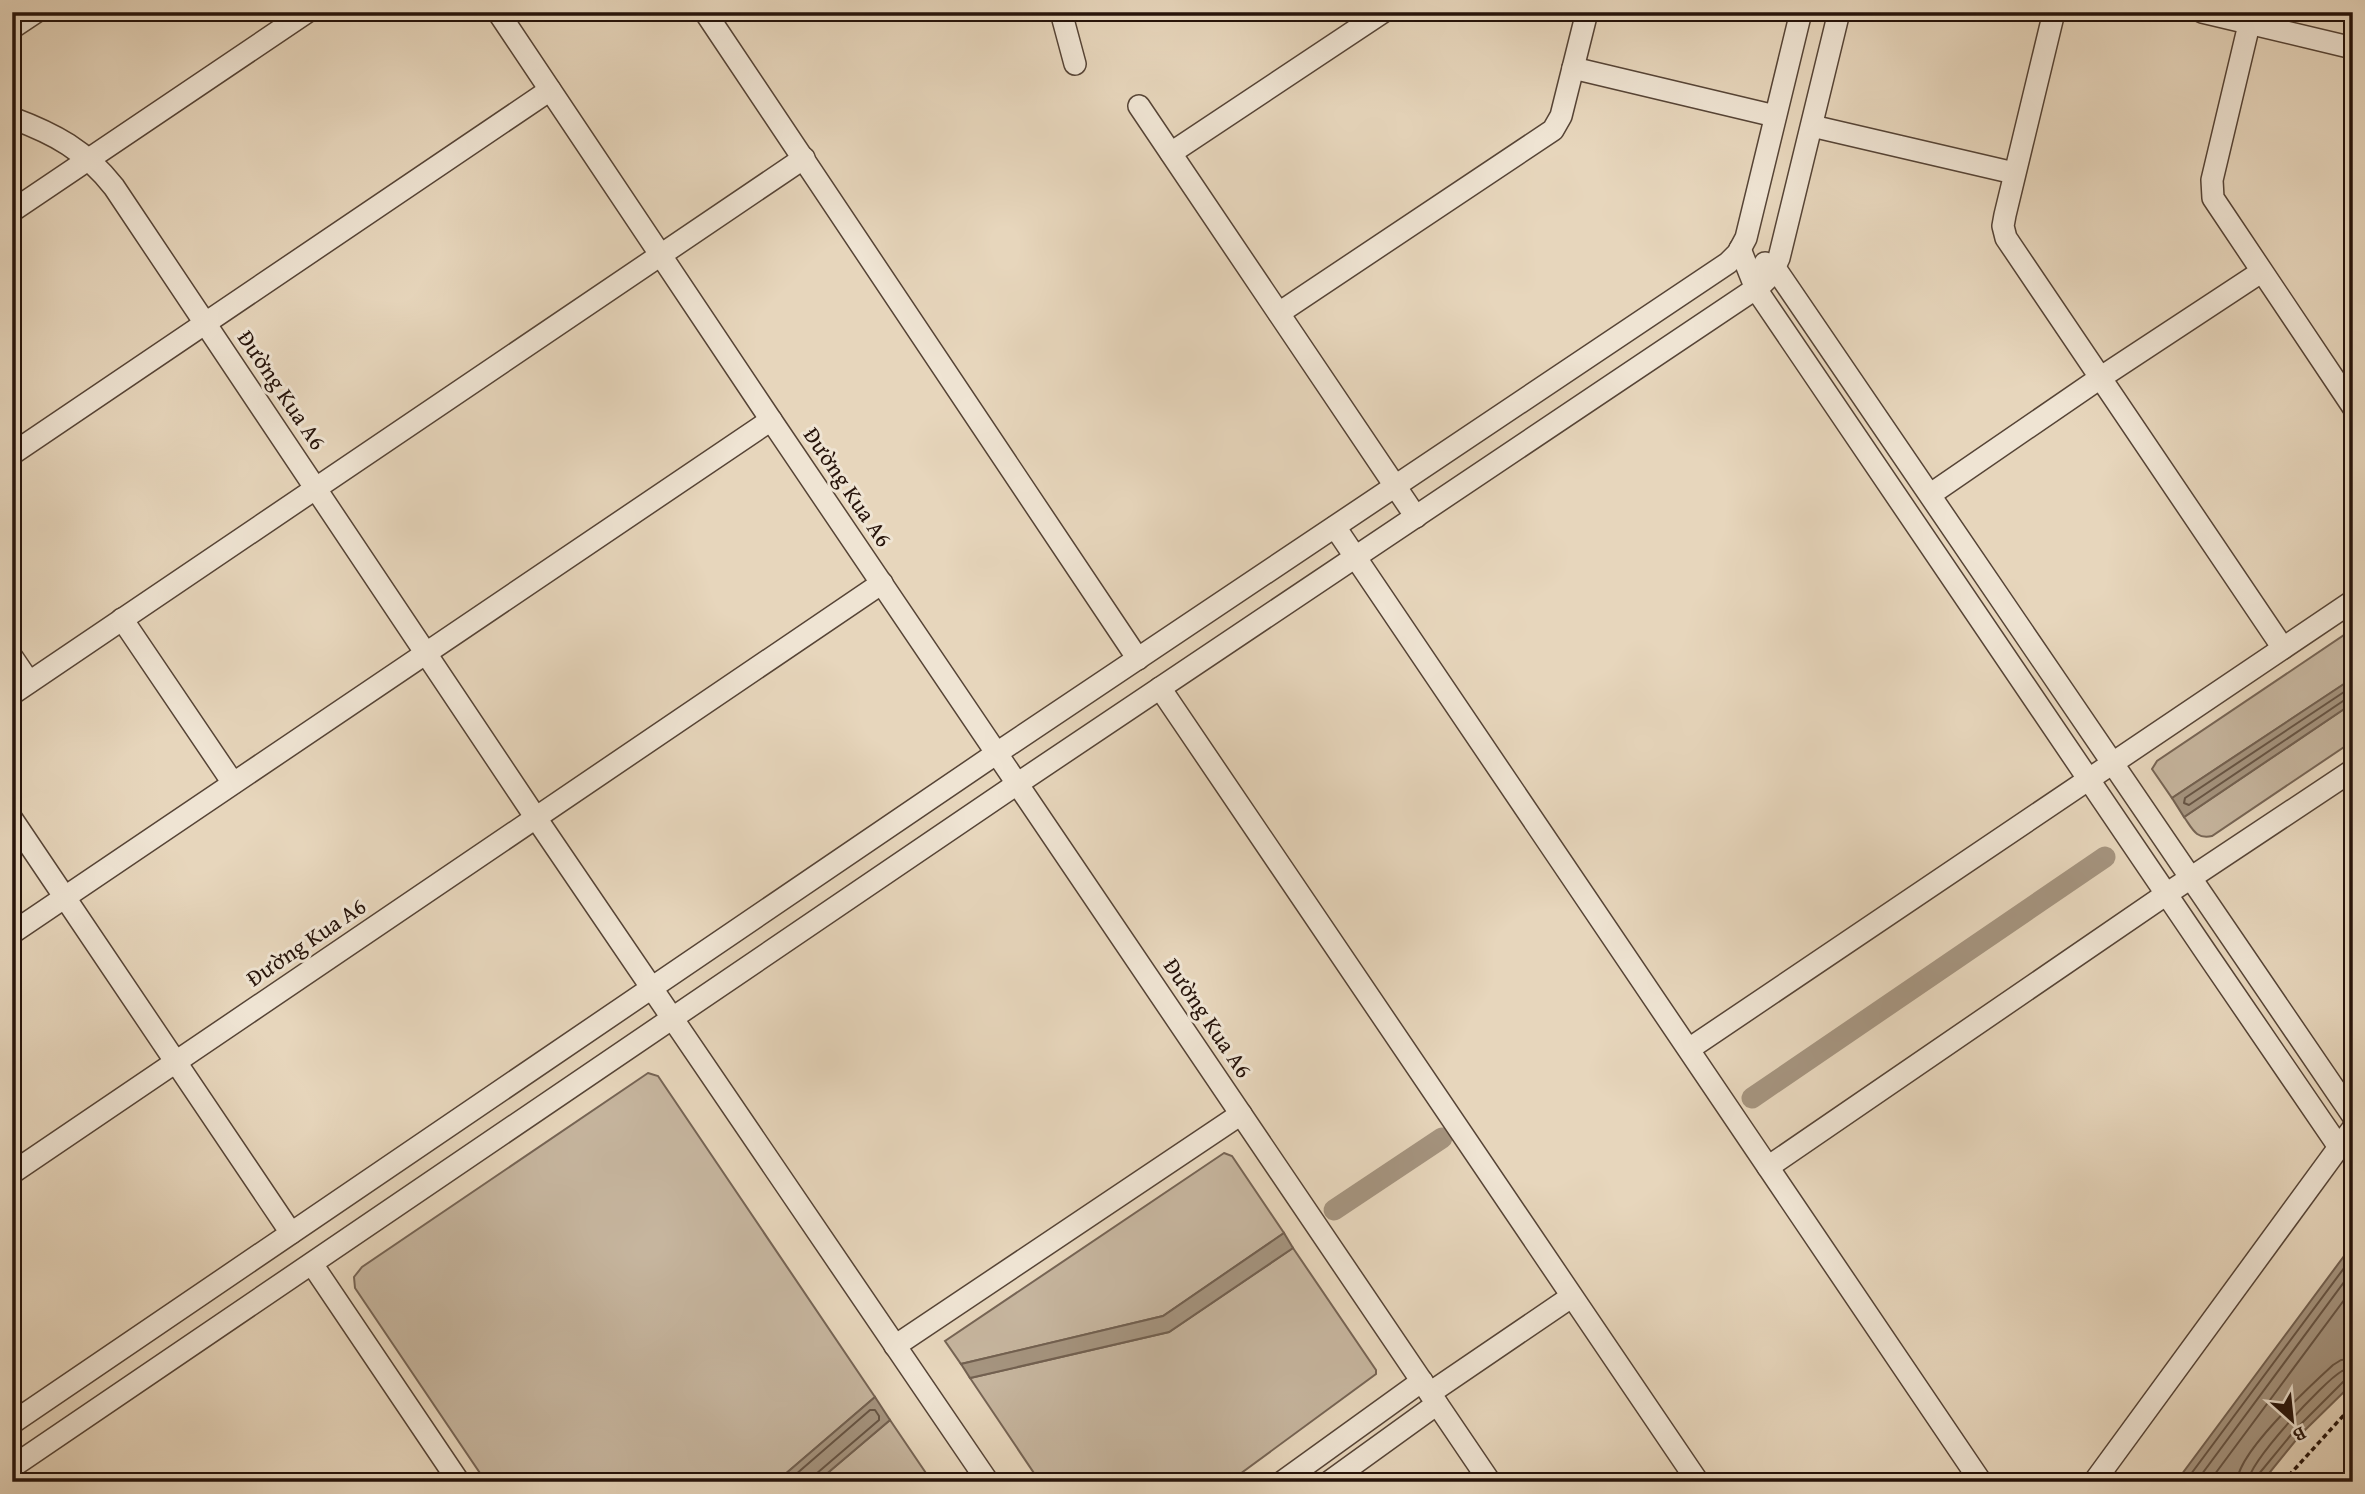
<svg xmlns="http://www.w3.org/2000/svg" width="2365" height="1494" font-family="'Gentium Book Plus',serif">
<style>
.green{fill:#c6b59e;stroke:#766454;stroke-width:2}
.water{fill:#a5947f;stroke:#726050;stroke-width:2}
.lines{fill:none;stroke-linecap:round;stroke-linejoin:round}
.shore{stroke:#665444;stroke-width:2}
.canal{stroke:#a5947f;stroke-width:21}
.street-casing{stroke:#564436;stroke-width:24}
.path{stroke:#26130a;stroke-width:3.5;stroke-dasharray:5 3.5;stroke-linecap:butt}
.street{stroke:#efe4d3;stroke-width:21}
.labels{text-anchor:middle;stroke-width:6;stroke-linejoin:round;paint-order:stroke}
.street-label{font-size:23px;fill:#26130a;stroke:#efe4d3}
</style>
<rect width="100%" height="100%" fill="#e7d6bc"/>
<filter id="stains"><feTurbulence type="fractalNoise" baseFrequency=".00286" numOctaves="4"/><feColorMatrix values="0 0 0 0 .2 0 0 0 0 .09 0 0 0 0 .02 0 0 0 .5 -.17"/></filter>
<radialGradient id="worn" r=".72"><stop offset=".6" stop-color="#630" stop-opacity="0"/><stop offset="1" stop-color="#630" stop-opacity=".3"/></radialGradient>
<g class="green">
<path d="M2353,629V678L2172,798L2154,772L2152,769L2157,761Z"/>
<path d="M2353,703V741L2212,836C2196,840 2192,828 2184,817Z"/>
<path d="M648,1073L658,1076L875,1397L776,1482H486L355,1288L354,1277L362,1267Z"/>
<path d="M1224,1153L1232,1156L1284,1233L1163,1316L961,1364L945,1341Z"/>
<path d="M1293,1248L1376,1370V1374L1229,1482H1040L970,1378L1169,1332Z"/>
<path d="M890,1420L932,1482H817Z"/>
</g>
<g class="water">
<path d="M2353,678V703L2184,817L2172,798Z"/>
<path d="M1284,1233L1293,1248L1169,1332L970,1378L961,1364L1163,1316Z"/>
<path d="M2353,1244V1383L2300,1435L2262,1482H2176Z"/>
<path d="M875,1397L890,1420L817,1482H776Z"/>
</g>
<g class="lines">
<g class="shore">
<path d="M2353,686L2185,798L2184,803L2189,805L2346,699L2353,698"/>
<path d="M787,1482L870,1410H875L879,1416V1420L816,1474L813,1482"/>
<path d="M2185,1482L2353,1256"/>
<path d="M2196,1482L2353,1270"/>
<path d="M2209,1482L2353,1288"/>
<path d="M2237,1482C2238,1452 2310,1386 2333,1365L2341,1360L2353,1359"/>
<path d="M2248,1482C2249,1462 2323,1382 2342,1371C2347,1369 2348,1369 2353,1369"/>
<path d="M2257,1482L2258,1475L2295,1430L2345,1380L2353,1378"/>
</g>
<g class="canal">
<path d="M1752,1098L2105,857"/>
<path d="M1334,1210L1442,1138"/>
</g>
<defs>
<g id="street">
<path d="M498,12L771,420L1490,1482"/>
<path d="M705,12L1138,659"/>
<path d="M1061,12L1075,64"/>
<path d="M2054,12L2005,215L2003,226L2006,238L2283,648"/>
<path d="M2202,12L2353,48"/>
<path d="M2252,12L2212,180L2213,198L2353,407"/>
<path d="M12,28L36,12"/>
<path d="M1573,68L1775,116"/>
<path d="M1139,106L1416,517"/>
<path d="M12,118C55,134 85,150 114,187L536,818L988,1482"/>
<path d="M1812,126L2014,173"/>
<path d="M1171,153L1383,12"/>
<path d="M12,211L307,12"/>
<path d="M1740,249L1756,289C1951,574 2143,862 2339,1147"/>
<path d="M1765,263L1775,268C1969,550 2159,834 2353,1116"/>
<path d="M1279,313L1553,130L1561,116L1587,12"/>
<path d="M12,454L550,90"/>
<path d="M1931,494L2100,378L2261,272"/>
<path d="M1335,527L1981,1482"/>
<path d="M122,619L233,783"/>
<path d="M12,657L29,682"/>
<path d="M1160,688L1698,1482"/>
<path d="M12,694L804,158"/>
<path d="M12,819L291,1233"/>
<path d="M12,933L771,420"/>
<path d="M1689,1049L2353,601"/>
<path d="M1768,1167L2165,895L2353,770"/>
<path d="M12,1173L882,583"/>
<path d="M312,1264L459,1482"/>
<path d="M895,1346L1241,1114"/>
<path d="M1430,1393L1571,1297"/>
<path d="M12,1423L997,753L1728,263L1738,253L1746,238L1801,12"/>
<path d="M12,1467L1017,784L1761,285L1771,275L1779,258L1839,12"/>
<path d="M1282,1482L1422,1381"/>
<path d="M1329,1482L1437,1404"/>
<path d="M2094,1482L2353,1128"/>
</g>
</defs>
<use href="#street" class="street-casing"/>
<path class="path" d="M2283,1482L2353,1405"/>
<use href="#street" class="street"/>
</g>
<g class="labels">
<g class="street-label">
<text transform="translate(282 390) rotate(56)" y="8">Đường Kua A6</text>
<text transform="translate(848 487) rotate(56)" y="8">Đường Kua A6</text>
<text transform="translate(306 942) rotate(-34)" y="8">Đường Kua A6</text>
<text transform="translate(1208 1018) rotate(56)" y="8">Đường Kua A6</text>
</g>
</g>
<rect width="2365" height="1494" fill="none" stroke="#e7d6bc" stroke-width="42"/>
<rect x="14" y="14" width="2337" height="1466" fill="none" stroke="#26130a" stroke-width="3.5"/>
<rect x="21" y="21" width="2323" height="1452" fill="none" stroke="#26130a" stroke-width="2"/>
<g transform="translate(2292 1420) rotate(153)" stroke="#efe4d3" stroke-width="5" paint-order="stroke">
<path d="M0-5L12 26L0 18L-12 26Z" fill="#26130a"/>
<text y="-10" font-size="19" font-weight="bold" text-anchor="middle" fill="#26130a">B</text>
</g>
<rect width="100%" height="100%" filter="url(#stains)"/>
<rect width="100%" height="100%" fill="url(#worn)"/>
</svg>
